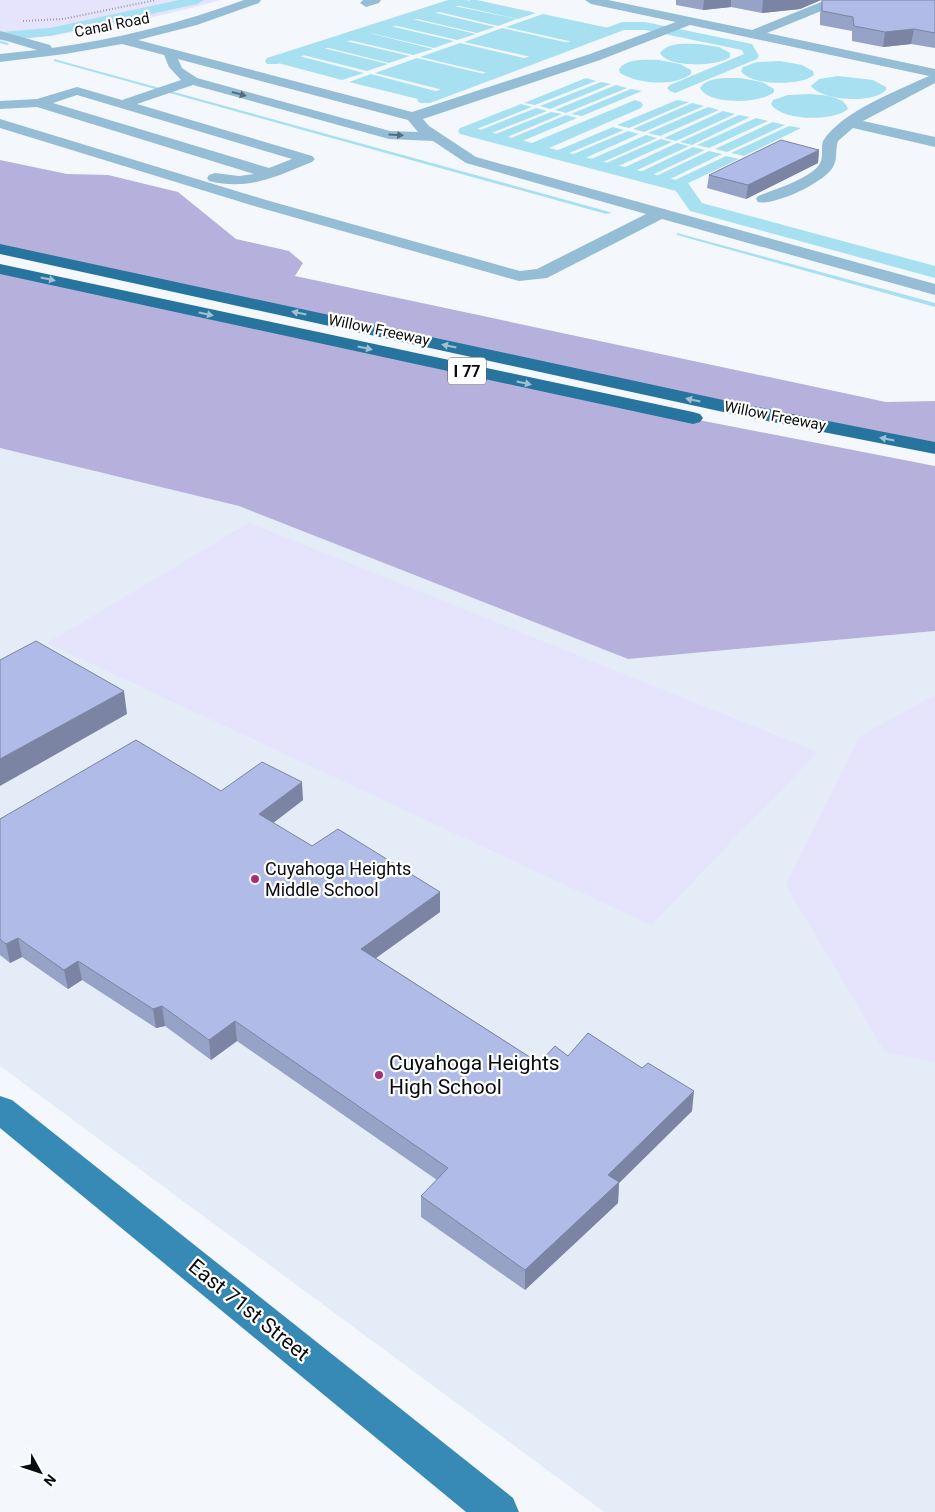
<svg xmlns="http://www.w3.org/2000/svg" width="935" height="1512" font-family="Roboto,sans-serif">
<style>
.built{fill:#e4ecf7}
.green{fill:#e6e3fc}
.forest{fill:#b6b0dc}
.water{fill:#a7e0f1}
.lines{fill:none;stroke-linecap:round;stroke-linejoin:round}
.stream{fill:#a7e0f1;fill-rule:evenodd}
.canal{fill:#a7e0f1;fill-rule:evenodd}
.path{stroke:#9a9ea3;stroke-width:2;stroke-dasharray:1 2;stroke-linecap:butt}
.minor{fill:#95bdd6;fill-rule:evenodd}
.major{fill:#3789b6;fill-rule:evenodd}
.highway{fill:#27759e;fill-rule:evenodd}
.wall{fill:#97a2c7}
.shaded-wall{fill:#7b84a2}
.building{fill:#b0bce7;stroke:#7b84a2}
.oneway{fill:#566d7d}
.oneway2{fill:#9ec1d3}
.poi-dot{fill:#a92b7b;stroke:#fff;stroke-width:2}
.labels{text-anchor:middle;stroke-width:4.5;stroke-linejoin:round;paint-order:stroke}
.far-street-label{font-size:15px;fill:#080c10;stroke:#fff}
.shield{fill:#fff;stroke:#525558;stroke-width:1}
.shield-label{font-size:16px;font-weight:bold;fill:#080c10}
.poi-label{font-size:18px;fill:#080c10;stroke:#fff;text-anchor:start}
.near-poi-label{font-size:21px;fill:#080c10;stroke:#fff;text-anchor:start}
.near-street-label{font-size:21px;fill:#080c10;stroke:#fff}
</style>
<rect width="100%" height="100%" fill="#f4f8fd"/>
<path class="built" d="M0,448L239,506L628,659L935,631V1512H604L0,1066Z"/>
<g class="green">
<path d="M0,0H221C148,20 75,34 0,42Z"/>
<path d="M249,523L818,752L651,925L47,643Z"/>
<path d="M935,695V1062L885,1052L786,885L859,737Z"/>
</g>
<g class="forest">
<path d="M0,160L67,174L108,175L178,192L236,239L289,251L303,263L295,276L886,402L935,401V448L0,249Z"/>
<path d="M0,269L632,407L935,466V631L628,659L239,506L0,448Z"/>
</g>
<g class="water">
<path d="M471,0H477L536,13L518,19L455,5Z"/>
<path d="M454,6L517,19L498,26L435,11Z"/>
<path d="M432,12L495,27L477,33L413,18Z"/>
<path d="M543,14L609,28L573,42L506,27Z"/>
<path d="M412,19L476,34L457,40L393,25Z"/>
<path d="M390,26L454,41L434,48L370,33Z"/>
<path d="M502,28L569,43L531,57L464,42Z"/>
<path d="M369,33L433,49L413,55L349,40Z"/>
<path d="M346,41L410,56L389,63L325,47Z"/>
<path d="M460,43L528,59L488,73L420,57Z"/>
<path d="M699,44L719,47L730,53V57C717,67 668,68 660,53C668,42 686,44 699,44Z"/>
<path d="M323,48L388,64L367,71L303,55Z"/>
<path d="M299,56L364,73L342,80L278,63Z"/>
<path d="M417,58L484,74L443,90L375,73Z"/>
<path d="M659,60L680,64L691,70V74C674,87 638,84 620,73L619,69C627,58 647,60 659,60Z"/>
<path d="M780,61L802,65L813,71L814,75C802,86 750,86 741,71L743,67L757,62Z"/>
<path d="M371,74L439,92L418,99L349,82Z"/>
<path d="M838,76L873,80L886,87V90C874,104 822,101 811,86L819,79Z"/>
<path d="M586,78L596,81L535,105L524,103Z"/>
<path d="M740,78L762,82L774,89V92C761,104 708,105 700,88C707,76 728,78 740,78Z"/>
<path d="M601,82L611,84L550,109L540,106Z"/>
<path d="M616,85L627,88L566,113L555,110Z"/>
<path d="M631,89L642,91L582,116L571,114Z"/>
<path d="M811,94C822,95 845,96 848,109C834,122 781,121 771,104L773,100L788,95Z"/>
<path d="M677,100L689,102L629,128L617,125Z"/>
<path d="M692,103L704,106L644,132L633,129Z"/>
<path d="M521,104L532,107L474,130L463,127Z"/>
<path d="M708,107L719,110L660,136L648,133Z"/>
<path d="M536,108L547,111L489,134L478,131Z"/>
<path d="M723,111L735,114L676,141L664,138Z"/>
<path d="M551,112L562,114L505,138L493,135Z"/>
<path d="M566,115L577,118L520,142L509,139Z"/>
<path d="M739,115L750,117L692,145L680,142Z"/>
<path d="M756,118L768,121L709,148L697,145Z"/>
<path d="M773,122L785,125L727,152L715,149Z"/>
<path d="M789,126L801,128L744,156L731,153Z"/>
<path d="M613,127L624,130L567,154L556,151Z"/>
<path d="M628,131L639,134L583,159L571,155Z"/>
<path d="M646,135L657,138L601,163L589,160Z"/>
<path d="M661,139L672,142L616,167L604,164Z"/>
<path d="M677,143L689,146L633,172L621,169Z"/>
<path d="M693,147L705,150L650,176L638,173Z"/>
<path d="M709,151L722,154L666,181L654,177Z"/>
<path d="M726,156L739,159L684,185L671,182Z"/>
</g>
<g class="lines">
<g class="stream">
<path d="M0,41L8,43L9,44L7,45L0,43Z"/>
<path d="M54,59L610,212L611,213L606,214L54,61Z"/>
<path d="M677,233L935,303V307L677,235Z"/>
</g>
<g class="canal">
<path d="M179,0H204L197,4L50,36L0,40V32L50,28Z"/>
<path d="M448,0H468L466,3L277,64H267L265,61L267,58Z"/>
<path d="M622,22H645L752,44L759,56L757,59L675,93L670,91L667,88L670,85L744,54L742,50L645,30H624L430,103H420L417,100L420,97Z"/>
<path d="M635,100L641,102L643,105L641,108L549,148L688,183L702,203L935,266V278L690,211L676,191L460,134L458,131L460,128L466,126L532,143Z"/>
</g>
<path class="path" d="M23,21L63,19L156,0"/>
<g class="minor">
<path d="M244,0H261L259,3L197,25L138,40L412,112L590,54L676,22L591,4L585,0H608L752,30L826,0H843L841,3L767,33L935,69V83L863,121L935,137V147L853,128L838,141C835,150 838,158 833,167C825,182 775,206 758,202L756,199L758,196C773,190 816,177 821,161C823,154 821,147 823,141C842,111 897,91 929,76L690,25L600,60L423,119L429,126L476,157L935,284V295L662,219L547,278L519,281L254,206L0,128V119L266,200L520,271L537,269L646,214L466,163L433,141L389,139L193,85L137,104L312,156L315,159L312,162C277,176 249,191 209,181L207,178L209,175L215,173L239,176L254,174L37,107L0,109V101L37,99L77,87L122,100L181,80L169,67L164,55L122,44L65,54L0,62V54L37,50L0,39V31L50,45L52,48C117,39 181,23 244,0ZM178,59L408,120L418,132L390,131L197,78L182,68ZM77,95L292,159L269,168L53,103Z"/>
<path d="M363,0H381L379,3L366,7L360,3Z"/>
</g>
<path class="major" d="M0,1096L12,1100L513,1498L519,1512H466L0,1128Z"/>
<g class="highway">
<path d="M0,244L737,403L935,442V454L737,415L0,254Z"/>
<path d="M0,264L693,412L700,414L703,418L700,422L693,424L0,274Z"/>
</g>
</g>
<g class="wall">
<path d="M676,0H821L800,9L762,13L731,7L703,10L676,5Z"/>
<path d="M822,0H935V48L911,44L883,47L852,41V31L820,25V14Z"/>
<path d="M819,150L818,163L746,199L707,188L709,175Z"/>
<path d="M221,791L303,800L273,823L312,846L440,892V912L376,958L539,1063L568,1056L692,1111L619,1183L618,1203L525,1290L421,1217V1196L437,1180L237,1041L211,1060L165,1026L156,1028L82,980L68,989L22,957L10,963L0,955V819Z"/>
</g>
<g class="shaded-wall">
<path d="M704,0H731V7L703,10Z"/>
<path d="M763,0H821L800,9L762,13Z"/>
<path d="M914,29L911,44L883,47L885,32Z"/>
<path d="M819,150L818,163L746,199L748,185Z"/>
<path d="M124,691L127,714L0,786V759Z"/>
<path d="M302,782L303,800L260,833L259,814Z"/>
<path d="M440,892V912L362,968L361,949Z"/>
<path d="M18,938L22,957L10,963L6,944Z"/>
<path d="M78,961L82,980L68,989L64,970Z"/>
<path d="M162,1006L165,1026L156,1028L153,1009Z"/>
<path d="M235,1021L237,1041L211,1060L209,1040Z"/>
<path d="M694,1091L692,1111L619,1183L618,1203L525,1290V1270L608,1175Z"/>
</g>
<g class="building">
<path d="M822,0H935V33L914,29L885,32L854,26L853,17L822,11Z"/>
<path d="M781,140L819,150L748,185L709,175Z"/>
<path d="M36,641L124,691L0,759V660Z"/>
<path d="M136,740L221,791L262,762L302,782L259,814L312,846L338,829L440,892L361,949L539,1063L555,1046L568,1056L588,1033L642,1068L648,1063L694,1091L608,1175L619,1182L525,1270L421,1196L448,1168L235,1021L209,1040L162,1006L153,1009L78,961L64,970L18,938L6,944L0,939V819Z"/>
</g>
<defs><path id="oneway-solid" d="M-6-.8H1V-3.2L6.5 0L1 3.2V.8H-6Z" transform="scale(1.25)"/></defs>
<g class="oneway">
<use href="#oneway-solid" transform="translate(239 94) rotate(15)"/>
<use href="#oneway-solid" transform="translate(396 135) rotate(4)"/>
</g>
<g class="oneway2">
<use href="#oneway-solid" transform="translate(48 279) rotate(12)"/>
<use href="#oneway-solid" transform="translate(299 313) rotate(-168)"/>
<use href="#oneway-solid" transform="translate(206 314) rotate(12)"/>
<use href="#oneway-solid" transform="translate(449 346) rotate(-168)"/>
<use href="#oneway-solid" transform="translate(365 348) rotate(12)"/>
<use href="#oneway-solid" transform="translate(524 383) rotate(12)"/>
<use href="#oneway-solid" transform="translate(693 400) rotate(-168)"/>
<use href="#oneway-solid" transform="translate(887 439) rotate(-169)"/>
</g>
<g class="poi-dot">
<circle cx="255" cy="879" r="5"/>
<circle cx="379" cy="1075" r="5"/>
</g>
<g class="labels">
<g class="far-street-label">
<text transform="translate(112 25) rotate(-11)" y="5">Canal Road</text>
<text transform="translate(379 330) rotate(12)" y="5">Willow Freeway</text>
<text transform="translate(775 416) rotate(11)" y="5">Willow Freeway</text>
</g>
<rect class="shield" x="448" y="357.5" width="38" height="27" rx="4"/>
<g class="shield-label">
<text x="467" y="377">I 77</text>
</g>
<g class="poi-label">
<text x="265" y="875">Cuyahoga Heights<tspan x="265" dy="21">Middle School</tspan></text>
</g>
<g class="near-poi-label">
<text x="389" y="1070">Cuyahoga Heights<tspan x="389" dy="24">High School</tspan></text>
</g>
<g class="near-street-label">
<text transform="translate(249 1310) rotate(39)" y="7">East 71st Street</text>
</g>
</g>
<g transform="translate(40 1472) rotate(130)" stroke="#ffffff" stroke-width="4" paint-order="stroke">
<path d="M0-4L9 19L0 12L-9 19Z" fill="#080c10"/>
<text y="-8" font-size="14" font-weight="bold" text-anchor="middle" fill="#080c10">N</text>
</g>
</svg>
